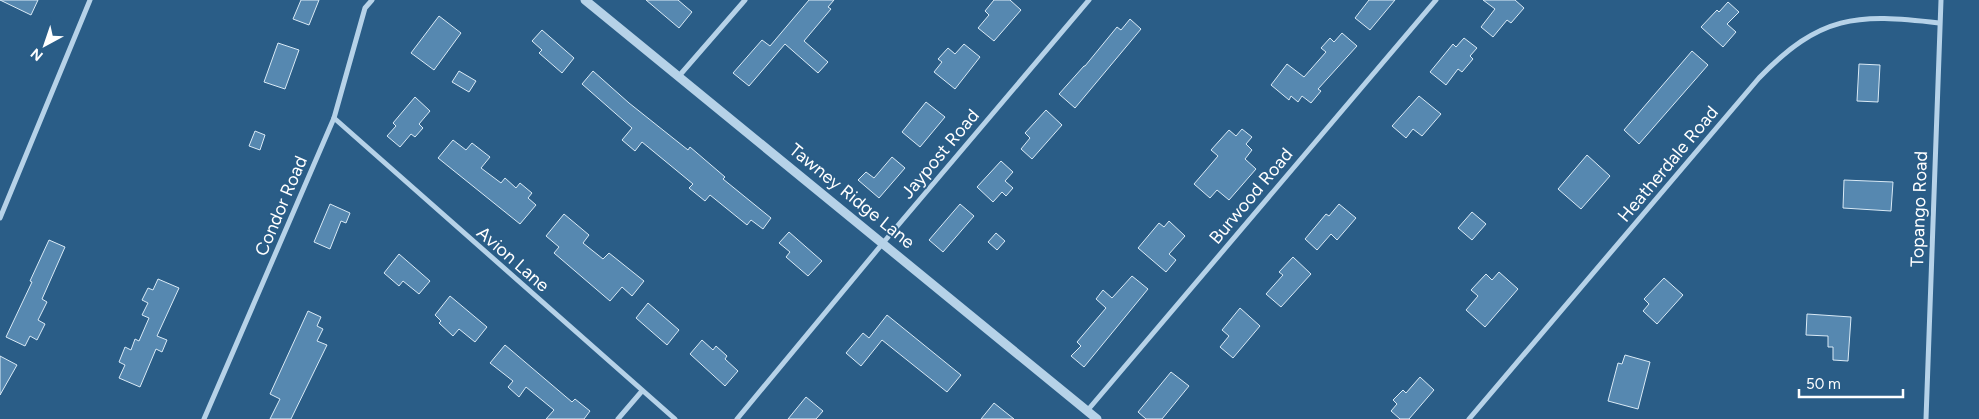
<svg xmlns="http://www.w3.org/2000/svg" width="1979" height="419" font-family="Figtree,sans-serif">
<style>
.building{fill:#5688b0;stroke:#d9eaf6}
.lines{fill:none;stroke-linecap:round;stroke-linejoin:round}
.minor{stroke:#b6d2e8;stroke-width:5}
.tertiary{stroke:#b6d2e8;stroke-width:9}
.labels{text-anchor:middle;stroke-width:4;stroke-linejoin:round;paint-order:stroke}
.street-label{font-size:18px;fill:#fff;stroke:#2a5d87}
</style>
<rect width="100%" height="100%" fill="#2a5d87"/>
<g class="building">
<path d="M0,0H38L31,15Z"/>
<path d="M301,0H319L309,25L293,19Z"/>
<path d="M646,0H678L692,12L679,28Z"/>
<path d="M809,0H834L828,7L831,9L804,41L828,62L818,73L785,44L749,86L733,73L762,40L770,46Z"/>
<path d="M994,0H1010L1021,10L994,41L978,28L989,15L985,11Z"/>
<path d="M1369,0H1395L1370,30L1355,18Z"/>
<path d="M1483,0H1515L1524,8L1511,23L1507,20L1493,37L1481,27L1495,9Z"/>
<path d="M1728,2L1739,12L1727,24L1736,32L1723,47L1701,27L1717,10L1719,12Z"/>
<path d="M439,16L461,33L434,70L411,53Z"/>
<path d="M1130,19L1141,29L1075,108L1059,94L1084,66H1085L1117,27L1121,30Z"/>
<path d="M542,30L574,58L562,73L539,53L542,50L532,41Z"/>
<path d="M1342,33L1357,46L1318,89L1321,91L1311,103L1302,96L1298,102L1291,96L1289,100L1271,85L1287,64L1304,77L1326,52L1321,48L1330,38L1334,42Z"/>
<path d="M1464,38L1477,48L1470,56L1473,59L1462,72L1458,69L1446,85L1430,72L1453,44L1456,47Z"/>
<path d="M278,43L299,50L285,89L264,82Z"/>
<path d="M964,44L980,57L955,89L934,72L942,62L938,59L948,48L955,54Z"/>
<path d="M1692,51L1708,65L1639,144L1624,130Z"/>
<path d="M1859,64L1880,65L1878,102L1857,101Z"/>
<path d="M459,71L476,81L469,92L452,82Z"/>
<path d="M593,71L629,103L688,150L690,147L725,177L723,179L771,218L763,229L751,220L747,225L710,195L705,201L689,188L693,184L642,142L635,151L622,140L632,128L582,84Z"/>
<path d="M1419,96L1441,114L1422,136L1413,129L1406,138L1392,126Z"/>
<path d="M415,97L430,111L419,124L423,128L415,137L411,134L400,147L387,136L396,126L393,123Z"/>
<path d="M926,102L945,117L920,147L902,132Z"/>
<path d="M1046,110L1062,125L1032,159L1021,149L1030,138L1025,133Z"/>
<path d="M1242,129L1252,137L1246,144L1252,150L1245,159L1256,169L1229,200L1217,190L1210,198L1194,184L1218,156L1211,150L1229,130L1236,136Z"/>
<path d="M255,131L265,135L260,150L249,146Z"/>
<path d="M453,140L466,150L472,143L490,157L481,168L501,183L505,178L516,188L520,183L532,193L528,198L536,205L520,224L438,158Z"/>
<path d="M1587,155L1610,176L1581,209L1558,189Z"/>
<path d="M892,157L905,168L879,198L858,180L866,172L874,178Z"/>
<path d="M1001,161L1013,172L1005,181L1013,188L1006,196L1002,192L993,202L977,187Z"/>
<path d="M1844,180L1893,182L1891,211L1843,208Z"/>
<path d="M330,204L350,213L346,223L341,221L330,249L314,242Z"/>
<path d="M960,204L974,216L943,252L929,240Z"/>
<path d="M1339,204L1356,218L1337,240L1331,234L1317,250L1305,239L1326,214L1329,216Z"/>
<path d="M1472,212L1486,224L1472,240L1458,228Z"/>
<path d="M564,214L589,235L583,243L603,259L609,253L644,281L632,296L622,287L610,301L554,253L559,247L546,236Z"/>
<path d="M1169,221L1185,236L1169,254L1176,260L1166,272L1138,248L1159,223L1164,227Z"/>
<path d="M789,232L822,261L808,276L786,257L790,252L779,243Z"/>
<path d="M996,233L1005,241L997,250L988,242Z"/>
<path d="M49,240L65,247L42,299L47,302L38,320L45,324L37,340L30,336L25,346L6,337L32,282L30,281Z"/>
<path d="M399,254L430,281L419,294L403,281L399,286L384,273Z"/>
<path d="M1293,257L1311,274L1281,307L1266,294L1283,275L1279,272Z"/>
<path d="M1499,272L1518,289L1485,327L1466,310L1478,296L1471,290L1486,274L1492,280Z"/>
<path d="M1132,276L1148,289L1084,367L1071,356L1081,346L1077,342L1106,308L1096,299L1103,290L1112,298Z"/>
<path d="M1664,278L1683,295L1657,324L1643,311L1649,304L1644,299Z"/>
<path d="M158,279L179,288L157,336L167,340L162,352L156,349L140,387L119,378L125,365L119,362L125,347L131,350L135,339L139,341L149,318L142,315L148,303L142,300L148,288L153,290Z"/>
<path d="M450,296L487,327L475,342L459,329L453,336L439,323L441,321L435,315Z"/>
<path d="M648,303L679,330L667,345L636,318Z"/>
<path d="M1240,308L1260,326L1233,358L1220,347L1229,336L1222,330Z"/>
<path d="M308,311L321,317L317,326L323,329L317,341L327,345L291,419H270L280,399L270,394Z"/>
<path d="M1807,314L1851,317L1848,361L1833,360V347H1828V336L1806,335Z"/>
<path d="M887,315L961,375L947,392L882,340L861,366L846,353L863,333L869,338Z"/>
<path d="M702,340L713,350L716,346L727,356L725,359L738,371L725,386L690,354Z"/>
<path d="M505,345L572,402L575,399L590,411L584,419H546L554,410L526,387L519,397L508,387L513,381L490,363Z"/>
<path d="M1625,355L1650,362L1638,409L1608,401L1618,363L1622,364Z"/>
<path d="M0,356L17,365L0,395Z"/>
<path d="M1171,372L1189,386L1162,419H1146L1138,412Z"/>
<path d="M1420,377L1434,390L1409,419H1400L1391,411L1397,404L1393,400L1403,390L1406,393Z"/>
<path d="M806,397L823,411L816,419H788Z"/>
<path d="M994,403L1014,419H981Z"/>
</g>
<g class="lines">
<g class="minor">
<path d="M679,76L745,0"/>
<path d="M334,118L675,419"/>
<path d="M0,218L90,0"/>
<path d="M1087,411L1436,0"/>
<path d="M204,419L334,118L365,8L372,0"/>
<path d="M618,419L642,391"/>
<path d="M737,419L883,243L1089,0"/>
<path d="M1469,419L1759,78C1820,15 1856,13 1939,23"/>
<path d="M1926,419L1941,0"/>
</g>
<path class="tertiary" d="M585,0L1097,419"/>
</g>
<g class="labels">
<g class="street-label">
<text transform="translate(940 154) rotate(-50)" y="6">Jaypost Road</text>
<text transform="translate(1668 164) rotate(-50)" y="6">Heatherdale Road</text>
<text transform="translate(852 196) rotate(39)" y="6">Tawney Ridge Lane</text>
<text transform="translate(1251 196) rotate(-50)" y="6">Burwood Road</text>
<text transform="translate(281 206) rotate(-67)" y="6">Condor Road</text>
<text transform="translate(1919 209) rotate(-88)" y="6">Topango Road</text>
<text transform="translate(513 259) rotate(41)" y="6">Avion Lane</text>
</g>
</g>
<g transform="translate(45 45) rotate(220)" stroke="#2a5d87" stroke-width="4" paint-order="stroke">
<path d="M0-4L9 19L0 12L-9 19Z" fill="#ffffff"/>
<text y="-8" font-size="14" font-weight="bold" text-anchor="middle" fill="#ffffff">N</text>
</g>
<path d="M1799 389v8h104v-8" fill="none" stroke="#ffffff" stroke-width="2.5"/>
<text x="1806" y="389" font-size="15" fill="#ffffff" stroke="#2a5d87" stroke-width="4" paint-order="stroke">50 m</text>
</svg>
